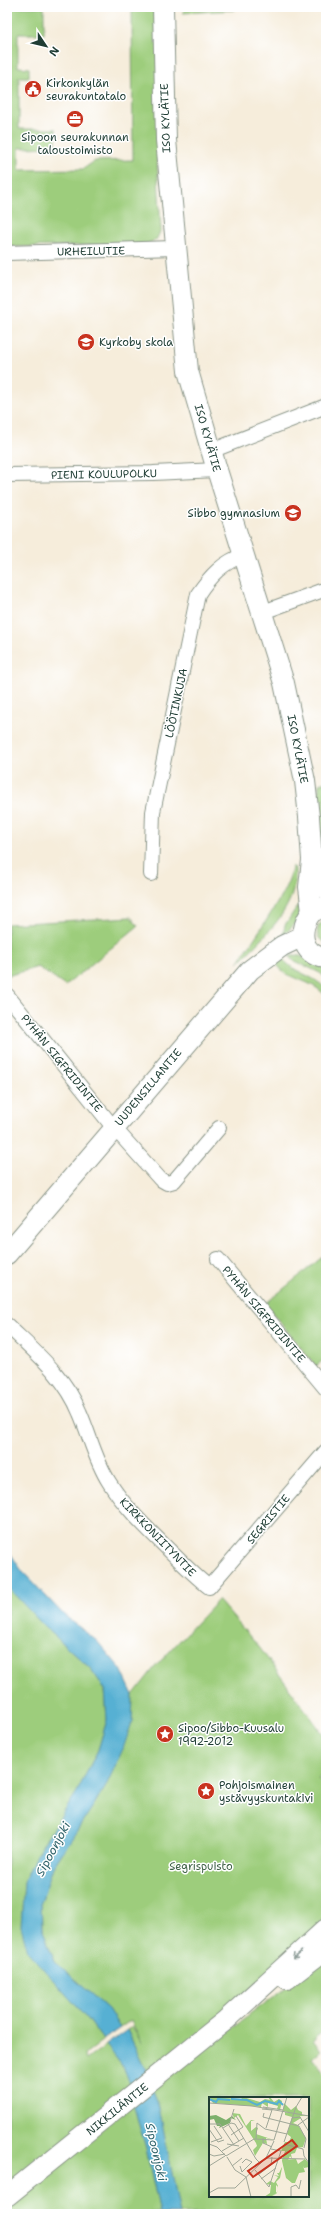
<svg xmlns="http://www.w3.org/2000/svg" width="333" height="2221" font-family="'Shantell Sans',sans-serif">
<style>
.green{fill:#9dcd7c;stroke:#5e8558;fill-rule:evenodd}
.water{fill:#56b0d3;stroke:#3a7684}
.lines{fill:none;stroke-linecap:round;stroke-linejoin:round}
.street-casing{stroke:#8a9588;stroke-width:16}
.secondary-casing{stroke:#8a9588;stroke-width:22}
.street{stroke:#fff;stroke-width:14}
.secondary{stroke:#fff;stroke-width:20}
.oneway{stroke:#8f9e9a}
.labels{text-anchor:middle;stroke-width:3;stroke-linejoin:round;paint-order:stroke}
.poi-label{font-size:11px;fill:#1f3d34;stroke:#fff;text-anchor:start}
.street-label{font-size:11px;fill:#1f3d34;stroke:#fff}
.park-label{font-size:11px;fill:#3e6146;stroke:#fff}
.water-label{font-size:12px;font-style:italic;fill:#32656c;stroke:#fff}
.inset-river{fill:none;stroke:#56b0d3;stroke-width:2}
.inset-road{fill:none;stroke:#a0a798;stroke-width:1}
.view{fill:#c8321e;fill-opacity:0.15;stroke:#c8321e;stroke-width:2}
.inset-edge{fill:none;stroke:#1f3d34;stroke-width:2}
</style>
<rect width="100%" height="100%" fill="#fff"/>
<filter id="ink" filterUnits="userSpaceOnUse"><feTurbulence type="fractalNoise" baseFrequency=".025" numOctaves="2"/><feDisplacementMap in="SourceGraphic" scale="8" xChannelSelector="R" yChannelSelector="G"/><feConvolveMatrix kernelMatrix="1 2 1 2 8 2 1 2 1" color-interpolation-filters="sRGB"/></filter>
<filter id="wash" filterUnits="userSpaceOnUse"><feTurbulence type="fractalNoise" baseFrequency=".012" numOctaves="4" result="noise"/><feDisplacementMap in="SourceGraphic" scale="16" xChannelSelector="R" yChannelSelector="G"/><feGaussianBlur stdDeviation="0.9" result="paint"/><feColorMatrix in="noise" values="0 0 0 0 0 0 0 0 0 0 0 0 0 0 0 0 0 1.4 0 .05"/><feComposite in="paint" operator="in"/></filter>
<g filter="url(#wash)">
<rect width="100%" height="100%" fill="#f6eddb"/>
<g class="green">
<path d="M7,7H44V34H18V67L29,68V77H19V129H56V147L19,148V170L83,169L95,161L133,160L132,7H163L160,160H157L161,230L156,240L147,244L7,247Z"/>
<path d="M184,7H235V10L183,13Z"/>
<path d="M326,782V867L317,821L319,784Z"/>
<path d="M292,866L295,868C299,908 263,937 238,963C252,940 291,890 292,866Z"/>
<path d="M304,896C308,910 294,927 283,935L285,925Z"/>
<path d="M131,917L138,926L65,986L38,967L7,976V924Z"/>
<path d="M326,920V943C318,940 315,933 319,925Z"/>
<path d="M298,955L326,968V979L320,973L291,959L289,956Z"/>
<path d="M281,957C294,974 311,973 326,989V996C314,983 301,981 286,974C282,971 278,966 275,962Z"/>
<path d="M326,1254V1358L316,1366L265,1304Z"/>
<path d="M7,1585L44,1626L91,1669L105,1689L107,1720L98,1750L77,1792L36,1855L24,1882L21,1926L103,2040L84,2055L86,2060L106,2045C118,2060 135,2079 132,2100L146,2148L160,2214H7Z"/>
<path d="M218,1600L259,1647L326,1738V1772L318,1778L326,1788V1921L150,2079L127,2030L132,2026L142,2044L131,2020L120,2028L108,2009L55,1962L42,1928L41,1902L53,1867L105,1788L132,1722L133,1695L155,1667Z"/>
<path d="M326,1957V2030L313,2040L321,2050L312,2058L326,2075V2214H180L158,2102L151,2085L185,2064ZM210,2098H308V2196H210Z"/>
</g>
<g class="water">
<path d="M7,1548L22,1571L64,1615L97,1641L121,1669L133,1695L132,1722L123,1749L105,1788L53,1867L41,1902L42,1928L55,1962L108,2009L120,2028L103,2040L88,2019L28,1952L21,1926L24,1882L36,1855L77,1792L98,1750L107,1720L105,1689L91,1669L44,1626L12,1592L7,1585Z"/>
<path d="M127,2030L150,2079L133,2092L124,2068L106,2045Z"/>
<path d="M151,2085L158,2102L180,2214H160L146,2148L132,2100Z"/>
</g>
</g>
<g filter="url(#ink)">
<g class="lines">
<defs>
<g id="street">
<path d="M7,253L175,248"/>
<path d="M211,451L326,406"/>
<path d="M7,475L153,473L217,470"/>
<path d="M263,612L326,589"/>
<path d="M151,874L153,812L198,594C210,576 223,562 244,555"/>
<path d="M7,995L109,1122L160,1179L167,1183L174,1181L219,1128"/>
<path d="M218,1259L326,1389"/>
<path d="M7,1325C35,1352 65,1376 80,1413C90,1436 95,1460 109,1482C125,1508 148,1529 169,1550C182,1563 195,1576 209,1587L326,1451"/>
</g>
<g id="secondary">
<path d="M163,7L166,140L188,371L217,470L284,683L305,781L309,817L312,860L309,887L312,912"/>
<path d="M312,860L326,889"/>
<path d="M326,906L312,912C298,928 300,956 326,958"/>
<path d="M7,1254L250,970L282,946L303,936"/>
<path d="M287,1979L326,1949"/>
<path d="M7,2196L226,2020L326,1929"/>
</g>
</defs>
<use href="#street" class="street-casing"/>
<use href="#secondary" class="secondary-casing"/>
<use href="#street" class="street"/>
<use href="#secondary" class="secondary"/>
</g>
<defs><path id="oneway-shaft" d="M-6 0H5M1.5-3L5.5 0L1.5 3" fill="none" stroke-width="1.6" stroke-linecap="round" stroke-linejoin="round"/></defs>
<use class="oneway" href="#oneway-shaft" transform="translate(297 1955) rotate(139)"/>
</g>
<defs>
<symbol id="civic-disc" viewBox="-11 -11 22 22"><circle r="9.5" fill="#c8321e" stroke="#fff"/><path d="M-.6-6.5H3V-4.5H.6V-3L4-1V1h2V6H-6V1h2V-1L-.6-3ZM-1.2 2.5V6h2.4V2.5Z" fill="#fff"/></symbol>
<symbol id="office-disc" viewBox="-11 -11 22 22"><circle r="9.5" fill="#c8321e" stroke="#fff"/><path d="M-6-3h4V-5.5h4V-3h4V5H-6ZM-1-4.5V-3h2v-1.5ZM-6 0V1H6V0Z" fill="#fff"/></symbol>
<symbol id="school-disc" viewBox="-11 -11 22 22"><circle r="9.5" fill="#c8321e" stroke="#fff"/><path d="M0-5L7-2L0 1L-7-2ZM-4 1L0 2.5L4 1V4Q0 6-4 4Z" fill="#fff"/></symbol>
<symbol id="sight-disc" viewBox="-11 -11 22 22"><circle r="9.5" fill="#c8321e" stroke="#fff"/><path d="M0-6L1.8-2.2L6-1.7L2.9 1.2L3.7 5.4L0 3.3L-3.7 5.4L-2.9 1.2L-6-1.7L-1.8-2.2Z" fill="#fff"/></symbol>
</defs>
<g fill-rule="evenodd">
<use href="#civic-disc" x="23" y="79" width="20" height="20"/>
<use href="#office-disc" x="65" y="109" width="20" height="20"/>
<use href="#school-disc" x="76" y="332" width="20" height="20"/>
<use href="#school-disc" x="283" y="503" width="20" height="20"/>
<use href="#sight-disc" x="155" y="1724" width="20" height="20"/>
<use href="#sight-disc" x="196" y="1781" width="20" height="20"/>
</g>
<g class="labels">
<g class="poi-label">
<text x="46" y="87">Kirkonkylän<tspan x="46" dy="13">seurakuntatalo</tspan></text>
<text x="75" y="141" text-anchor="middle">Sipoon seurakunnan<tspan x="75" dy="13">taloustoimisto</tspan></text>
<text x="99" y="346">Kyrkoby skola</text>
<text x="280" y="517" text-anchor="end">Sibbo gymnasium</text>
<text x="178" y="1732">Sipoo/Sibbo-Kuusalu<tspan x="178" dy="13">1992-2012</tspan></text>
<text x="219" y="1789">Pohjoismainen<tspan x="219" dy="13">ystävyyskuntakivi</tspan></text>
</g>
<g class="street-label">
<text transform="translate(165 118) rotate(-92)" y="4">ISO KYLÄTIE</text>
<text transform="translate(91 251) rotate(-1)" y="4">URHEILUTIE</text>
<text transform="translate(208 438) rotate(74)" y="4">ISO KYLÄTIE</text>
<text transform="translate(104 474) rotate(-1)" y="4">PIENI KOULUPOLKU</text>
<text transform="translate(176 703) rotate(-78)" y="4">LÖÖTINKUJA</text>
<text transform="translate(298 749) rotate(79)" y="4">ISO KYLÄTIE</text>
<text transform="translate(62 1063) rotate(51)" y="4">PYHÄN SIGFRIDINTIE</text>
<text transform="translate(148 1087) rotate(-50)" y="4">UUDENSILLANTIE</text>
<text transform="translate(264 1314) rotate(50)" y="4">PYHÄN SIGFRIDINTIE</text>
<text transform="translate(268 1519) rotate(-50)" y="4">SEGRISTIE</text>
<text transform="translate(158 1537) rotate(46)" y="4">KIRKKONIITYNTIE</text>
<text transform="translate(117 2109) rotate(-39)" y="4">NIKKILÄNTIE</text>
</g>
<g class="park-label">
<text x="201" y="1870">Segrispuisto</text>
</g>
<g class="water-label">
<text transform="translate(53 1849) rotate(-62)" y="4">Sipoonjoki</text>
<text transform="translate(156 2152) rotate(77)" y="4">Sipoonjoki</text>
</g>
</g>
<g transform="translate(209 2097)">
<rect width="100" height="100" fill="#f6eddb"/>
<path d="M0,0L32,2L34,0L51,5L56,2L61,3L59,0H61L65,5L70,2L73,4L71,13L68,12L69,9L59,6V10L53,6L52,10L4,6ZM75,6L82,13L87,9L89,13L93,15V18L99,19H91L92,21L84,26L89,28L97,41L94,50L88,51L86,56L82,57L83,62L81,59L79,63H73L76,54H72L74,49L76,45H80L82,40L78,37L83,20L76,18V15L82,16L74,14ZM23,16L31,17L37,29L42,23L46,24H42V34L47,30L49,31L47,37L65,43L57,41L58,47L54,46L46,59L44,53L48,49L47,46L29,18L25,21ZM87,62L89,67L96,62L100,66V70L95,71L94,69L96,75L90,76L86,86H83L77,81L73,64V71L71,81L67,85L69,89L68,96L63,100L68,95L69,90L67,88V96L62,100H55L61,96L62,88L57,87L61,84L65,86L69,80L65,78L70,79L68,76H70L73,70V63Z" fill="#9dcd7c"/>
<path d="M7,18L17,23L23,19L27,23L22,21L21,26L10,31L11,29H8L5,22L0,23V19Z" fill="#7eb06c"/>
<path class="inset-river" d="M0,2L7,5L9,2L21,3M22,2L38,3L48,8L56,4L68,7L70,4L74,8"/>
<path class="inset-road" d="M0,6L43,9L100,19M54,10L74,13M53,12L63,13L57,31M55,16L54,20L90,29L97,42L95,51M83,21L91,20L100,35M21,25L25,12M0,27H11L25,48M19,27L30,44M89,28L100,20M14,31L22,26L26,27L47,62L52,67M0,32L9,45L15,43M22,38L34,30L27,19M54,41V46L63,50M47,42L48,26L56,32L78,37M65,43L78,0M2,45L13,41L5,29M75,45L87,10L93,0M0,47L8,50L17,59M18,47L30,49M75,47L94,52M94,52L95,59L100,66M13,54L35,41M0,57L5,59L16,57M17,59L45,42L65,43M18,60L26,73L37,80L42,100M57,61L65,44M33,66L37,62L43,65M0,69L16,59M23,69L33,61M31,69L33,75L43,65M46,73L60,90L72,54L62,52M49,78L62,68L63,60M52,82L67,71M0,96L9,91H26L57,61L96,62M82,100V90L87,88L90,92L92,83"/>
<path class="view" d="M83,43L88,49L44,80L39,74Z"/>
<rect width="100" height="100" class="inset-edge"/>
</g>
<rect width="333" height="2221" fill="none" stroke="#fff" stroke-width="24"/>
<g transform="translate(46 46) rotate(125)" stroke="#ffffff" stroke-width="3" paint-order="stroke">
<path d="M0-3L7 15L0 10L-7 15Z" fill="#1f3d34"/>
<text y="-6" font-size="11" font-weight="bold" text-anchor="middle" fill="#1f3d34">N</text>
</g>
</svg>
